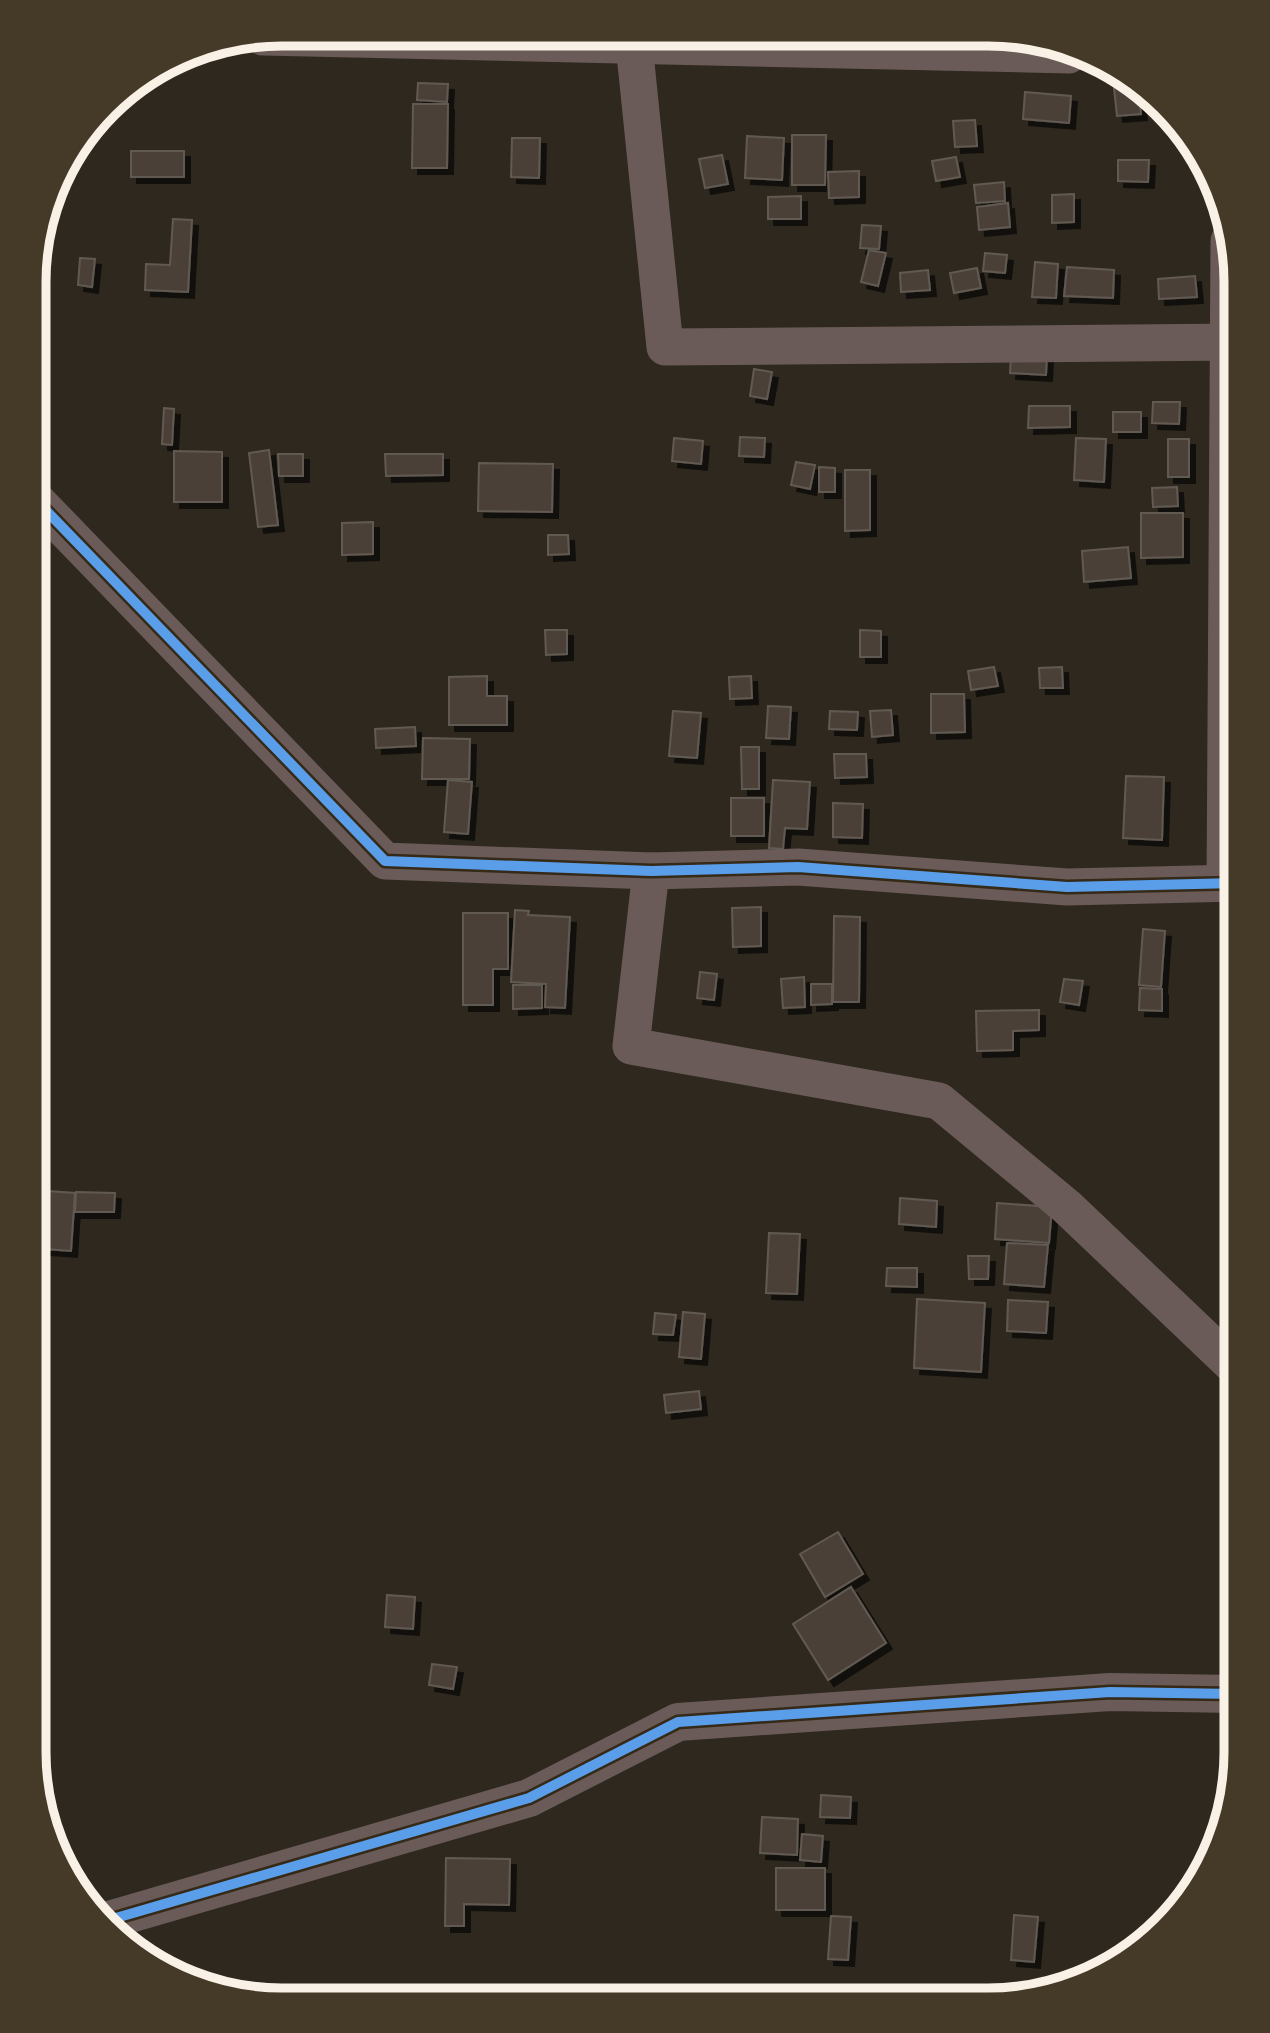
<svg xmlns="http://www.w3.org/2000/svg" width="1270" height="2033" font-family="Cabin,sans-serif">
<style>
.building{fill:#4c4037;stroke:#615a53;stroke-width:2;filter:url(#shadow)}
.lines{fill:none;stroke-linecap:round;stroke-linejoin:round}
.minor{stroke:#6a5b58;stroke-width:37}
.tertiary{stroke:#6a5b58;stroke-width:38}
.cycleway-casing{stroke:#352917;stroke-width:15}
.cycleway{stroke:#5a9eea;stroke-width:10}
.rim{fill:none;stroke:#faf1e6;stroke-width:9}
</style>
<defs>
<filter id="shadow"><feDropShadow dx="6" dy="6" stdDeviation="0" flood-color="#0009"/></filter>
</defs>
<rect width="100%" height="100%" fill="#2e281e"/>
<g class="building">
<path d="M418,83L448,84L447,102L417,100Z"/>
<path d="M1138,85L1141,114L1117,116L1114,88Z"/>
<path d="M1025,92L1071,96L1069,123L1023,119Z"/>
<path d="M413,104H448L447,168H412Z"/>
<path d="M975,120L977,146L955,147L953,121Z"/>
<path d="M792,135H826L825,185H792Z"/>
<path d="M747,136L784,138L782,180L745,178Z"/>
<path d="M512,138H540L539,178L511,177Z"/>
<rect x="131" y="151" width="53" height="26"/>
<path d="M722,155L728,184L705,188L699,159Z"/>
<path d="M956,157L960,177L936,181L932,161Z"/>
<path d="M1118,160H1149L1148,182L1118,181Z"/>
<path d="M859,171V197L829,198L828,172Z"/>
<path d="M1004,182L1005,201L976,203L974,185Z"/>
<path d="M1074,194V222L1052,223V195Z"/>
<path d="M801,196V219H768V197Z"/>
<path d="M1008,203L1010,227L979,230L977,207Z"/>
<path d="M173,219L192,220L188,292L145,290L146,264L170,265Z"/>
<path d="M862,225L881,226L879,249L860,248Z"/>
<path d="M869,250L886,253L878,286L861,282Z"/>
<path d="M985,253L1007,255L1005,273L983,271Z"/>
<path d="M80,258L95,259L92,287L78,285Z"/>
<path d="M1035,262L1058,264L1056,298L1032,297Z"/>
<path d="M1067,267L1114,270L1113,298L1064,296Z"/>
<path d="M977,268L981,288L954,293L950,273Z"/>
<path d="M928,270L930,290L901,292L900,273Z"/>
<path d="M1195,276L1197,297L1159,299L1158,279Z"/>
<path d="M1011,353L1047,355L1046,375L1010,373Z"/>
<path d="M754,369L772,372L767,399L750,396Z"/>
<path d="M1153,402H1180L1179,424L1152,423Z"/>
<path d="M1029,406H1070V427L1028,428Z"/>
<path d="M164,408L174,409L172,445L162,444Z"/>
<rect x="1113" y="412" width="28" height="20"/>
<path d="M740,437L765,438L764,457L739,456Z"/>
<path d="M674,438L703,441L701,464L672,461Z"/>
<path d="M1076,438L1106,439L1104,482L1074,480Z"/>
<rect x="1168" y="439" width="21" height="38"/>
<path d="M269,450L278,525L258,527L249,453Z"/>
<path d="M174,451L222,452V502H174Z"/>
<path d="M278,454H303V476H279Z"/>
<path d="M385,454H443V475L386,476Z"/>
<path d="M796,462L815,465L810,489L791,485Z"/>
<path d="M479,463L553,464L552,512L478,511Z"/>
<path d="M819,467L835,468V492H819Z"/>
<path d="M845,470H870V530L845,531Z"/>
<path d="M1177,487L1178,506L1153,507L1152,488Z"/>
<path d="M1141,513H1183V557L1141,558Z"/>
<path d="M373,522V554L342,555V523Z"/>
<path d="M548,535H568L569,554L548,555Z"/>
<path d="M1128,547L1131,578L1084,582L1082,551Z"/>
<path d="M545,630H567V654L546,655Z"/>
<path d="M860,630L881,631V657H860Z"/>
<path d="M994,667L998,686L971,690L968,671Z"/>
<path d="M1062,667L1063,688H1040L1039,668Z"/>
<path d="M487,676V696H507V725H449V677Z"/>
<path d="M751,676L752,698L730,699L729,677Z"/>
<path d="M931,694H964L965,732L931,733Z"/>
<path d="M768,706L791,707L789,739L766,738Z"/>
<path d="M891,710L893,735L872,737L870,711Z"/>
<path d="M673,711L701,713L697,758L669,756Z"/>
<path d="M830,711L858,712L857,730L829,729Z"/>
<path d="M415,727L416,746L376,748L375,729Z"/>
<path d="M423,738L470,739L469,779H422Z"/>
<path d="M741,747H759V789H742Z"/>
<path d="M834,754H866L867,777L835,778Z"/>
<path d="M1126,776L1164,777L1162,840L1123,838Z"/>
<path d="M448,780L472,782L468,834L444,832Z"/>
<path d="M773,780L810,782L807,829L785,828L783,849L769,848Z"/>
<rect x="731" y="798" width="33" height="38"/>
<path d="M833,803L863,804L862,838L833,837Z"/>
<path d="M761,907V946L733,947L732,908Z"/>
<path d="M515,910L529,911L528,915L570,917L565,1008L545,1007L546,984L511,982Z"/>
<path d="M463,913H508V969H493V1005H463Z"/>
<path d="M834,916L860,917L859,1002H833Z"/>
<path d="M1143,929L1165,931L1161,987L1139,985Z"/>
<path d="M700,972L717,974L714,1000L697,998Z"/>
<path d="M804,977L805,1007L783,1008L781,979Z"/>
<path d="M1064,979L1083,981L1079,1005L1060,1002Z"/>
<path d="M811,984H832V1004L811,1005Z"/>
<path d="M513,985H542V1008L513,1009Z"/>
<path d="M1140,988L1162,989V1011L1139,1010Z"/>
<path d="M1039,1010V1030L1013,1031V1050L977,1051L976,1011Z"/>
<path d="M48,1191L75,1193L71,1251L45,1249Z"/>
<path d="M76,1192L115,1193L114,1212H75Z"/>
<path d="M900,1198L937,1201L936,1227L899,1224Z"/>
<path d="M997,1203L1052,1207L1049,1243L995,1239Z"/>
<path d="M769,1233L800,1234L797,1294L766,1293Z"/>
<path d="M1007,1243L1048,1245L1044,1287L1004,1284Z"/>
<path d="M968,1256H989L988,1279H969Z"/>
<path d="M887,1268H917V1287L886,1286Z"/>
<path d="M917,1299L985,1303L981,1372L914,1368Z"/>
<path d="M1008,1300L1048,1302L1046,1333L1007,1331Z"/>
<path d="M683,1312L705,1314L701,1359L679,1357Z"/>
<path d="M655,1313L676,1315L673,1335L653,1334Z"/>
<path d="M699,1391L701,1409L666,1413L664,1395Z"/>
<path d="M838,1532L863,1574L825,1597L800,1554Z"/>
<path d="M851,1587L886,1643L828,1680L793,1624Z"/>
<path d="M387,1595L415,1597L413,1629L385,1627Z"/>
<path d="M432,1664L457,1667L453,1689L429,1685Z"/>
<path d="M821,1795L851,1797L850,1818L820,1817Z"/>
<path d="M762,1817L798,1819L797,1855L760,1853Z"/>
<path d="M802,1834L823,1836L821,1862L800,1860Z"/>
<path d="M446,1858L510,1859L509,1905L464,1904V1926H445Z"/>
<rect x="776" y="1868" width="49" height="42"/>
<path d="M1014,1915L1038,1917L1034,1962L1011,1960Z"/>
<path d="M831,1916L851,1917L848,1960L828,1959Z"/>
</g>
<g class="lines">
<g class="minor">
<path d="M633,34L665,347L1237,342"/>
<path d="M263,37L1069,55"/>
<path d="M35,499L385,861L651,871L798,867L1067,887L1237,883"/>
<path d="M651,871L631,1046L939,1101L1067,1207L1236,1368"/>
<path d="M1225,884L1229,241"/>
</g>
<path class="tertiary" d="M109,1920L529,1798L678,1722L1110,1692L1236,1694"/>
<defs>
<g id="cycleway">
<path d="M35,499L385,861L651,871L798,867L1067,887L1237,883"/>
<path d="M109,1920L529,1798L678,1722L1110,1692L1236,1694"/>
</g>
</defs>
<use href="#cycleway" class="cycleway-casing"/>
<use href="#cycleway" class="cycleway"/>
</g>
<path d="M0 0H1270V2033H0ZM282 46H988A236 236 0 0 1 1224 282V1752A236 236 0 0 1 988 1988H282A236 236 0 0 1 46 1752V282A236 236 0 0 1 282 46Z" fill="#453928" fill-rule="evenodd"/>
<path class="rim" d="M282 46H988A236 236 0 0 1 1224 282V1752A236 236 0 0 1 988 1988H282A236 236 0 0 1 46 1752V282A236 236 0 0 1 282 46Z"/>
</svg>
